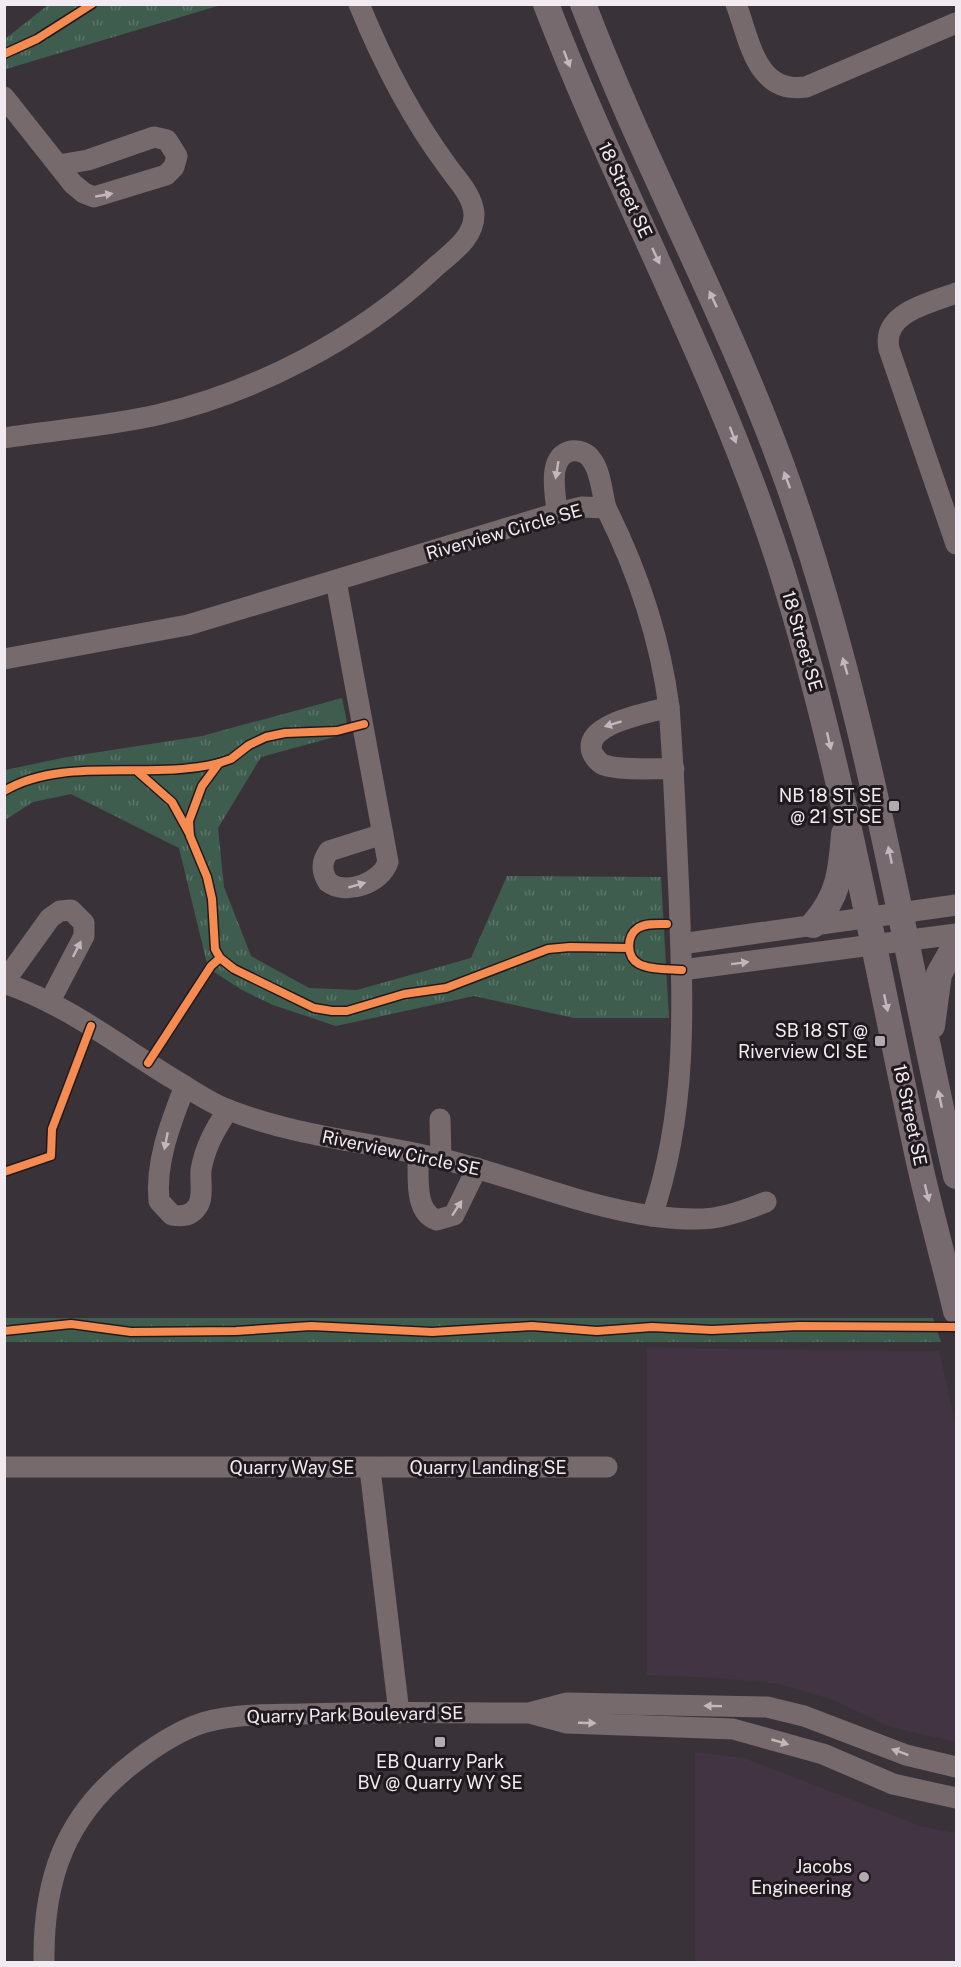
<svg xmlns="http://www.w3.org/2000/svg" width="961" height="1967" font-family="'Public Sans',sans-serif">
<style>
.built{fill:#433443}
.park{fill:url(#park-tufts)}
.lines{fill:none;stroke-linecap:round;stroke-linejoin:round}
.minor{stroke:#776a6c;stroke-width:21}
.major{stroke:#776a6e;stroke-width:26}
.cycleway-casing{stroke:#201a1f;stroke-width:11}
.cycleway{stroke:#f68b52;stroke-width:8}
.oneway{fill:#c1b7bd}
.oneway2{fill:#c1b7bc}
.poi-dot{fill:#b1aab1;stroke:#201a1f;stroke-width:2}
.labels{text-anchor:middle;stroke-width:6;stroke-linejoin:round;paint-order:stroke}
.street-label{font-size:18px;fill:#f2eaf1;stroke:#201a1f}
.poi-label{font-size:18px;fill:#f2eaf1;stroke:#201a1f;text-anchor:end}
</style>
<defs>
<pattern id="park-tufts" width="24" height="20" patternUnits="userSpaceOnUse" patternTransform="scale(1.5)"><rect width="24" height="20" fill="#3f5d4f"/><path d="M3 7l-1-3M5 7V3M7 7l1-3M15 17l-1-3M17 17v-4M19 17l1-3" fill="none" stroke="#5b7469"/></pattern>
</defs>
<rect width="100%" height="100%" fill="#393339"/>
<g class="built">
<path d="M647,1348L939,1351L956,1426V1742L891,1727L833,1700L780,1684L721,1678L647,1675Z"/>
<path d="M695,1752L744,1758L920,1826L956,1833V1962H695Z"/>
</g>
<g class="park">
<path d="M48,5V4L221,5L6,69L5,39Z"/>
<path d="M342,698L349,733L261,757L218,828L224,887L251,956L309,988L357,990L471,958L507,876L661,877L669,1018H574L474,996L336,1026L273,1005L242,990L208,968L179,848L71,794L33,802L5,820V770L67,757L202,736Z"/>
<path d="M4,1318H933L941,1342H5Z"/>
</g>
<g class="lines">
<g class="minor">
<path d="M736,4C750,41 756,94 806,87L956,23"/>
<path d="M4,97L73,184L84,193L94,197L166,175L174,167L177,156L167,140L154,137L88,160L59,165"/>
<path d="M956,293C931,303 881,312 889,349L956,544"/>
<path d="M4,438C55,430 107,426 157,415C256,392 358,339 432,270C448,255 475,239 474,214C473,196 458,181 448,167C411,117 383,63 359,4"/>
<path d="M557,513C556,495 546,457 571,451C579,450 587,453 591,459C601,471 602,494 606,508"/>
<path d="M336,581L388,862C381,883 346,896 328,882C321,871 321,862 329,851L383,834"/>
<path d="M4,659L188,625L557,513L582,507L606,508C637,570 660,638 669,707C674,770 676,832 679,895C683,1006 688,1109 652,1216C578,1205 513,1176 442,1159C371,1142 297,1137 229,1110C209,1103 189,1088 170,1077C115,1043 66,1004 4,983"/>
<path d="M669,707C650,713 583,723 592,752C594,757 599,763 604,765C622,771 655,768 674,769"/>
<path d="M681,944L956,905"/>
<path d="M682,970L956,934"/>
<path d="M4,982L50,918L60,911L71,910L84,923V936L50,1001"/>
<path d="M185,1086C171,1122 155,1162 159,1201L172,1215C182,1217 191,1216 197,1207C204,1198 200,1181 201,1170C205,1147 215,1129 228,1110"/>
<path d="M440,1119L441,1159"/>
<path d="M418,1154C419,1174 413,1212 437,1220L454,1215L477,1168"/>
<path d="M652,1216C702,1222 719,1221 766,1202"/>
<path d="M4,1467H607"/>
<path d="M370,1469L399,1713"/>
<path d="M533,1712L567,1703L767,1707L804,1716L906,1755L956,1767"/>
<path d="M44,1962C43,1879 65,1816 132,1764C151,1749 172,1735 194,1726C227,1713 267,1715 302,1714C378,1711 454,1713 530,1713L567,1723L733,1729L823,1754L893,1784L956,1798"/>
</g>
<g class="major">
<path d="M546,4C619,194 718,371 780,565C841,759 875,959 918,1157C929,1208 944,1260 956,1311"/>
<path d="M583,4C645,167 730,319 788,483C868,709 903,944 956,1176"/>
<path d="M813,925C839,896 841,872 844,834"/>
<path d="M932,1026L939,974L956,944"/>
</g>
<defs>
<g id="cycleway">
<path d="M4,54L37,39L92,4"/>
<path d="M364,724L337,731L285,733L266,737L249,745L231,759L219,763L202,786L189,821L190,836L207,877L212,899L215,949L220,958L234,969L314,1008L332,1011H347L404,994L446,988L548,949L570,947L629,948"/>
<path d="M138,772L172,802L189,833"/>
<path d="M4,791C64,755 151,781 219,763"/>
<path d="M667,924C658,924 646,923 638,928C626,936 626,957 639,964C650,970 670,969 682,970"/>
<path d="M148,1063L211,966L220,958"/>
<path d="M4,1172L51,1156L52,1129L91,1026"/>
<path d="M4,1331L71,1324L131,1332L236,1331L311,1326L432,1332L532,1326L597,1331L652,1327L712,1330L799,1326L956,1327"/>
</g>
</defs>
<use href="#cycleway" class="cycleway-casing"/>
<use href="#cycleway" class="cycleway"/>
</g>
<defs><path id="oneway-solid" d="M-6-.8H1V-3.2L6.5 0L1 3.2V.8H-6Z" transform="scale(1.5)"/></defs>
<g class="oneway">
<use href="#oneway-solid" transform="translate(567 59) rotate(69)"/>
<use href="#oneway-solid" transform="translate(656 256) rotate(65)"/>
<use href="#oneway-solid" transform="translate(713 299) rotate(-115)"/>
<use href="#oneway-solid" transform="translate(733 435) rotate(69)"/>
<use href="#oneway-solid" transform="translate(787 480) rotate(-110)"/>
<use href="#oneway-solid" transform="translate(845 666) rotate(-106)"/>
<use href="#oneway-solid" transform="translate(829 741) rotate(77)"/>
<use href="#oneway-solid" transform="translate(890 855) rotate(-102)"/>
<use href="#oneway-solid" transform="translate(886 1003) rotate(78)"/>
<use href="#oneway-solid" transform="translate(940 1099) rotate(-102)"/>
<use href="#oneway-solid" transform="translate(927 1193) rotate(76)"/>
</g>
<g class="oneway2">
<use href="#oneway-solid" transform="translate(104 195) rotate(-10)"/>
<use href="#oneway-solid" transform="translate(557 470) rotate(99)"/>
<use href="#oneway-solid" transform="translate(613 724) rotate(163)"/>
<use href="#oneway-solid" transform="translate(357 885) rotate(-16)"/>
<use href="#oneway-solid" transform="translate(77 949) rotate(-63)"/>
<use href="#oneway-solid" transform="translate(740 963) rotate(-7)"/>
<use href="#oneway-solid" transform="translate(166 1141) rotate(101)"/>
<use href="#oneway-solid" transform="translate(457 1208) rotate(-57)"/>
<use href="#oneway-solid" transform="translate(713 1706) rotate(-179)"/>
<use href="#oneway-solid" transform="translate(587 1723) rotate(2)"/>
<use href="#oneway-solid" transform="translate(780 1742) rotate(16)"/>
<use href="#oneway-solid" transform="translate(900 1752) rotate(-160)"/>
</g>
<g class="poi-dot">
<rect x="888" y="800" width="12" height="12" rx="3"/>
<rect x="874" y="1035" width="12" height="12" rx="3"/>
<rect x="434" y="1736" width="12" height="12" rx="3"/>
<circle cx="864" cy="1877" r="6"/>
</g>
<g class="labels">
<g class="street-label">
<text transform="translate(625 190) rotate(65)" y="6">18 Street SE</text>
<text transform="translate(504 532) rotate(-16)" y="6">Riverview Circle SE</text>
<text transform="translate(802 641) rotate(74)" y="6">18 Street SE</text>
<text transform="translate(910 1115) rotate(78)" y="6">18 Street SE</text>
<text transform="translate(401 1153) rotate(12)" y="6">Riverview Circle SE</text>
<text x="292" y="1474">Quarry Way SE</text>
<text x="488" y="1474">Quarry Landing SE</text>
<text transform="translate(355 1715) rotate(-1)" y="6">Quarry Park Boulevard SE</text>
</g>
<g class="poi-label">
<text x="882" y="802">NB 18 ST SE<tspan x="882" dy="21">@ 21 ST SE</tspan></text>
<text x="868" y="1037">SB 18 ST @<tspan x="868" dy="21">Riverview CI SE</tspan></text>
<text x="440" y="1768" text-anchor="middle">EB Quarry Park<tspan x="440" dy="21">BV @ Quarry WY SE</tspan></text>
<text x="852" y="1873">Jacobs<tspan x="852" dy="21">Engineering</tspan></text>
</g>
</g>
<rect width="961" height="1967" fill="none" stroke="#f2eaf1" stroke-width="12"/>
</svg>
